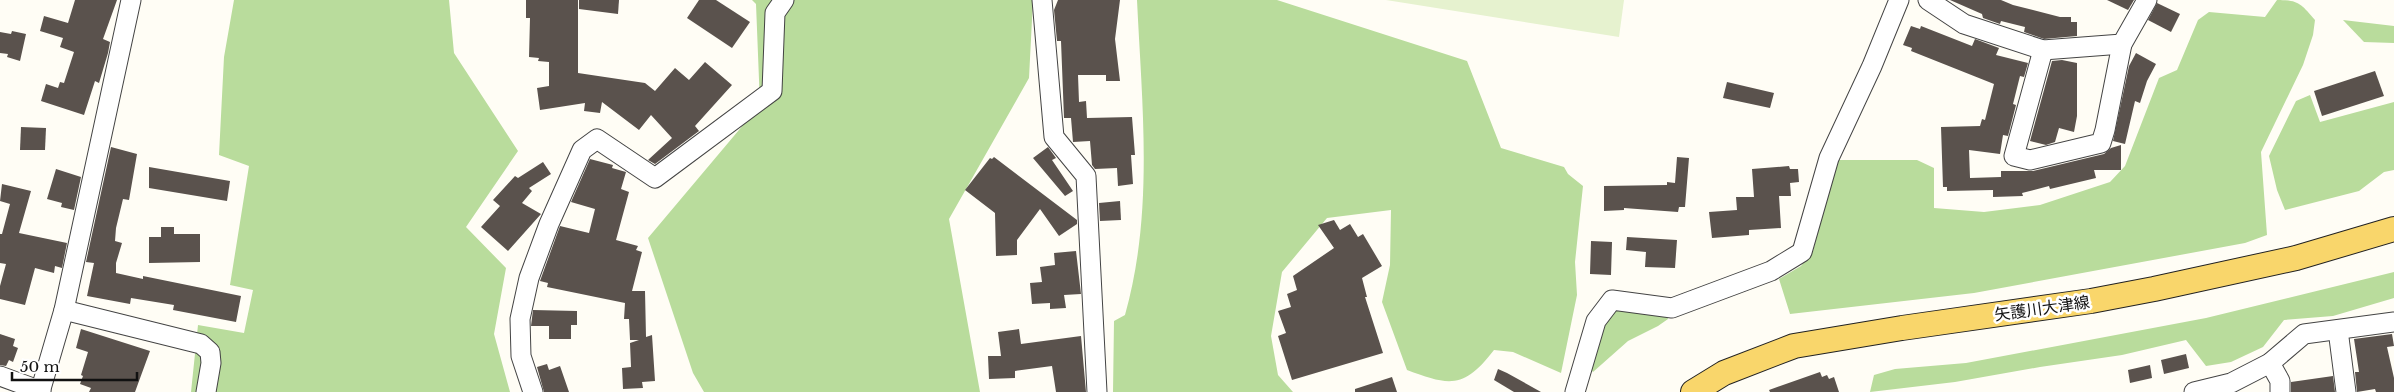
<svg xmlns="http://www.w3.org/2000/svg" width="2394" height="392" font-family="'Libre Baskerville','Noto Sans JP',serif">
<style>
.forest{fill:#b9dc9c}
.pitch{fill:#e6f2cf}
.building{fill:#5a524d}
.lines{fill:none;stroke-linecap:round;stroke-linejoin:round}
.minor-casing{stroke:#444;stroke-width:21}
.major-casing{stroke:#222;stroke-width:26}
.minor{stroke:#fff;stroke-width:19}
.major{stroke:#f9d66b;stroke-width:24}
.labels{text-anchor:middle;stroke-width:5;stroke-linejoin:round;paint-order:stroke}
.street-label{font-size:16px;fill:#111;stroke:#fff}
</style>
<rect width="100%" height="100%" fill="#fffdf5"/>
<g class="forest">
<path d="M234,0H449L454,53L518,151L466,227L506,268L494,334L510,392H191L198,325L244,333L253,290L230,285L249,166L219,155L224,57Z"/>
<path d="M752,0H1033L1029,78L949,219L980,392H704L693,373L648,238L760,105L756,4Z"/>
<path d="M1137,0H1277L1467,61L1501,148L1564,167L1568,174L1583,186L1575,262L1577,295L1561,373L1513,352L1494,350C1464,389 1450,386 1407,370L1382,302L1390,265L1391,210L1327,218L1282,272L1271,336L1278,375L1293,392H1113L1114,321L1125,315C1154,212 1142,106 1137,0Z"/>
<path d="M2277,0C2299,0 2301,4 2315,20L2313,35L2303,65L2261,152L2267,235L2245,243L1974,293L1790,314L1779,279L1801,266L1813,251L1837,160H1917L1934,168V208L1984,212L2040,205L2110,182L2125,166L2159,78L2177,70L2198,20L2209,12L2265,17Z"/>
<path d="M2343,20L2394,26V43L2364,42Z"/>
<path d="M2310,95L2320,122L2394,102V170L2384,172L2359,191L2285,210L2277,190L2269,156L2296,101Z"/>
<path d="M2394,272V298L2333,316L2284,320L2263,347L2231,362L2206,366L2186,340L2122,355L2040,367L1955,382L1870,392L1874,375L1895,369L1966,363L2206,318Z"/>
<path d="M1614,310L1666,312L1668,319L1658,326L1628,341L1593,372L1590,368L1600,326Z"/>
</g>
<path class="pitch" d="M1386,0H1624L1619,37Z"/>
<g class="building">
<path d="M75,0H117L103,39L110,42L108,53L99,83L95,81L84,115L41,101L46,84L58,88L60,82L64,83L74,52L60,47L63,38L40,31L44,16L68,23Z"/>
<path d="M526,0H578V73L645,83L655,91L675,68L689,80L705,62L732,85L695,126L699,131L655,164L648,160L672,138L651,115L639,130L602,102L600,113L584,111L585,103L540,110L537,88L549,86V62L538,61L539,58L529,57L530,18H526Z"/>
<path d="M579,0H619L618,14L579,9Z"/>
<path d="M699,0H716L750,22L732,48L687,18Z"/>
<path d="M1058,0H1120L1115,39L1120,81H1106V75H1078L1079,102L1086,101L1087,118L1132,117L1135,155H1131L1133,184L1118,186L1117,168L1095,169L1092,165L1090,141L1073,142L1071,118H1064L1061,41H1057L1054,10Z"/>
<path d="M1950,0H2001L2013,5L2060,17H2071V22H2077V36L2044,39L2024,32L2025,27L2001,21L2000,24L1983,18L1982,14Z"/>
<path d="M2107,0H2134L2128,10Z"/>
<path d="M2157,3L2180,14L2171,32L2148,20Z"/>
<path d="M1911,26L1920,29L1921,26L1972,46L1975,39L1999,48L1996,55L2028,63L2024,77L2020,76L2013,104L2016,105L2008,136L2003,135L2000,154L1969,150L1970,178L2001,177V171H2033L2104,154L2111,148L2121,145V170H2094L2096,178L2050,189L2049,186L2022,193L2023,196L1993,197V190L1947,191V187H1943L1941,127L1980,126L1982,119L1985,120L1994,84L1911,51L1912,48L1903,45Z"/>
<path d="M12,31L26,34L20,61L7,57L8,54L0,53V32L11,34Z"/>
<path d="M2136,53L2156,64L2147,81L2140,103L2135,101L2125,144L2113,141L2129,66Z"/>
<path d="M2062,60L2077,63V116L2074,132L2059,128L2055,142L2046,145L2030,141L2052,61Z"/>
<path d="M2375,71L2384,96L2322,116L2314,91Z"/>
<path d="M1727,82L1774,93L1770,108L1723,98Z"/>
<path d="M21,127L46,128L45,150H20Z"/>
<path d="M111,147L137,154L129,200L123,199L116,228L115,241L122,243L116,263V273L143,279V276L241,296L236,322L173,310L174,305L131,298L130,304L87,296L94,263L86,262Z"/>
<path d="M1048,147L1056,158L1052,160L1073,191L1065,196L1033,158Z"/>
<path d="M994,157L1077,220V224L1059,236L1040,209L1017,240V255L996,256L995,213L965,190L990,158L992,159Z"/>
<path d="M1677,157L1689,158L1685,207H1679L1678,212L1624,208V210L1604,211V186L1667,185V182L1675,183Z"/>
<path d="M590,159L613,165L612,168L626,172L621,189L629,192L616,240L638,246L636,250L642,252L632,291H645L646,337L652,335L655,381L642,382L643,388L623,389L622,368L631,367L630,343L639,340H630L629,319H624L625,303L547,287L548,283L540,281L560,226L589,233L595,209L571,202Z"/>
<path d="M543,162L551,174L529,188L532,191L522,203L541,214L508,251L481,227L500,206L493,200L515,176L518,178Z"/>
<path d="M1789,166L1790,169H1798L1799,182L1790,183L1791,196H1779L1781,228L1749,230V235L1712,238L1709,212L1737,210L1736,197H1754L1752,169Z"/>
<path d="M149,167L230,181L227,201L149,188Z"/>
<path d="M56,169L81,177L74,210L61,207L62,203L47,199Z"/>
<path d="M2,184L31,191L19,233L67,243L62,268L55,266L54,273L35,268L25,305L0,299V286L6,264L0,263V234H2L10,204L0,201Z"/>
<path d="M1120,201L1121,220L1100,221L1099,203Z"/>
<path d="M1334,220L1340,230L1350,224L1358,237L1363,234L1382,266L1362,278L1367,297H1365L1383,353L1292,380L1278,336L1286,333L1278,311L1291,307L1287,294L1297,290L1293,276L1334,248L1318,225Z"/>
<path d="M161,227H174V234H200V262L149,263V237H161Z"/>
<path d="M1627,237L1677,240L1675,268L1645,267L1646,252L1626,250Z"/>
<path d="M1591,241L1612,242L1611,275L1590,274Z"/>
<path d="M1076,251L1081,294L1064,295L1066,308L1050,309V303L1032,304L1030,283L1042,282L1040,267L1055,265L1054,253Z"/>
<path d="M533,310L577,311V325H571V339H549V326H531Z"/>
<path d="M81,329L150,351L135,392H89L91,388L80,384L83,376L81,375L88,352L76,348Z"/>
<path d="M1019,329L1021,344L1081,336L1086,392H1056L1052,366L1015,371V378L989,379L988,356H1001L998,332Z"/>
<path d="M0,334L15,339L13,346L18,348L13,362L9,360L6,366L0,365Z"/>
<path d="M2392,334L2394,346L2387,347L2394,378V392H2376L2375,389L2357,392L2355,372H2359L2354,339Z"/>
<path d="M2186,354L2189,368L2164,374L2161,360Z"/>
<path d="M547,364L549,370L560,366L569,392H544L537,367Z"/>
<path d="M2150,365L2152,378L2130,383L2128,370Z"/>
<path d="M1498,369L1507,373L1541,392H1514L1494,380Z"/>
<path d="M1820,372L1822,377L1827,375L1829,379L1834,377L1839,392H1770L1769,390Z"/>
<path d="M2333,376L2335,392H2291V382Z"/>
<path d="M1392,377L1397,392H1355V389Z"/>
</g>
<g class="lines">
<defs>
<g id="minor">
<path d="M1042,0L1054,137L1086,176L1097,392"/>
<path d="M1928,0L1964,24L2043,50L2122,44L2147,0"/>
<path d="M2043,50L2014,156L2030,160L2101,143L2105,130L2122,44"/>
<path d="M64,310L201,344L210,352L211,363L206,392"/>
<path d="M2338,330L2346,392"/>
<path d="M2270,363L2280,381V392"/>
<path d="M0,376L41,391"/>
<path d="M40,392L64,310L131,0"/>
<path d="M533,392L521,356L520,319L529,278L549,224L582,150L597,139L655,178L772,91L775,13L784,0"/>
<path d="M1575,392L1596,321L1612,300L1672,308L1771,271L1802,252L1829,158L1872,66L1899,0"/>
<path d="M2194,392L2231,383L2270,363L2304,334L2394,322"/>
</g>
<path id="major" d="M1693,392L1724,373L1794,346L1902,328L2091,301L2154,289L2296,258L2394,229"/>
</defs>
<use href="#minor" class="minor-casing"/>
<use href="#major" class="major-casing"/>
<use href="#minor" class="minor"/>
<use href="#major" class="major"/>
</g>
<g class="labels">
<g class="street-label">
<text transform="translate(2042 308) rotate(-8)" y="6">矢護川大津線</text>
</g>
</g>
<path d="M12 372v8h125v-8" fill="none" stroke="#111111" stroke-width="2.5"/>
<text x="20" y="372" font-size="15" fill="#111111" stroke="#ffffff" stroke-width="4" paint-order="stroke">50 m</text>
</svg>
